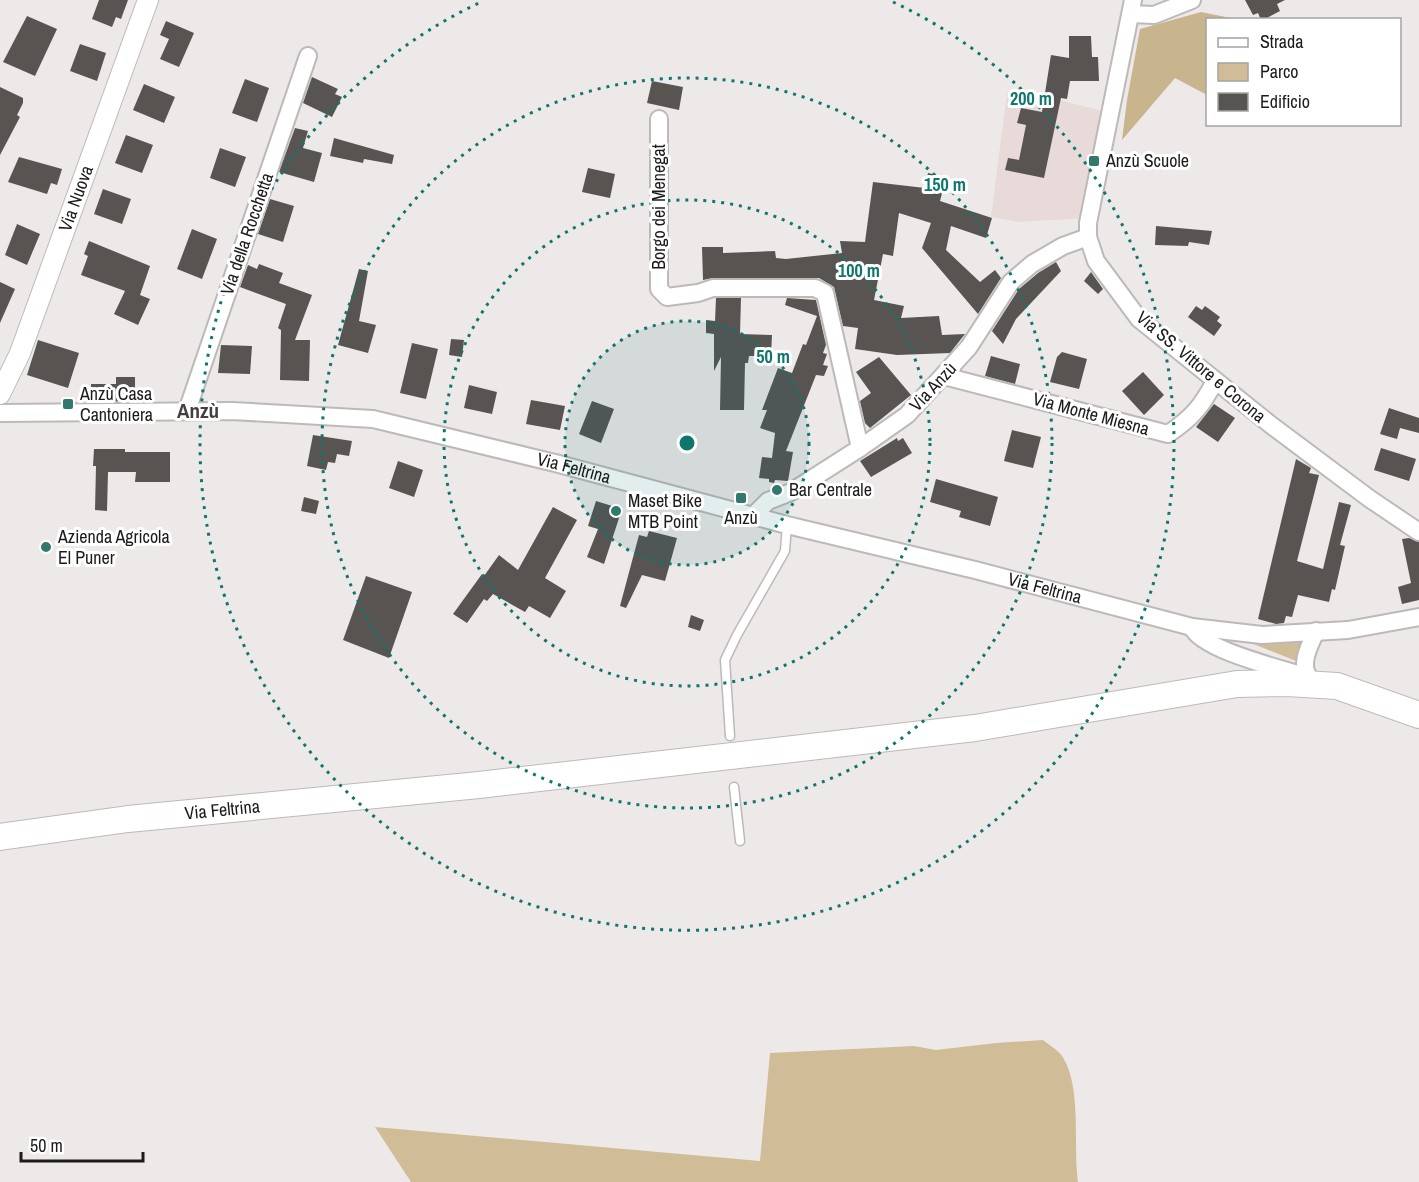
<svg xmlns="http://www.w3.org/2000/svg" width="1419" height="1182" font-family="'Archivo Narrow',sans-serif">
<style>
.built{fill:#e8dad9}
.green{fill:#d0bd97}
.forest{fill:#c8b58e}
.building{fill:#575452}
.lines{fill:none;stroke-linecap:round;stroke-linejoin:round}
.service-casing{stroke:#beb9b9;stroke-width:11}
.minor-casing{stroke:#beb9b9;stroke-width:20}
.tertiary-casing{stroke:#beb9b9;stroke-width:22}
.primary-casing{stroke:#beb9b9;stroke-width:28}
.service{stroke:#fff;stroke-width:8}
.minor{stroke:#fff;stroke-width:16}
.tertiary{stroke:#fff;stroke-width:20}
.primary{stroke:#fff;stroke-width:26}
.ring{fill:none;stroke:#0f766e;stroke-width:3;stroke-dasharray:3 6}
.poi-dot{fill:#33786c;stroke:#fff;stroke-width:2}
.labels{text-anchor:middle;stroke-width:6;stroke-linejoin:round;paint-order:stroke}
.poi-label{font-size:18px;fill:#1c1a1a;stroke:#fff;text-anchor:start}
.street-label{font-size:18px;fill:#1c1a1a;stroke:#fff}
.quarter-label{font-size:21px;font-weight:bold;fill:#433f3f;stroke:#fff}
.centre{fill:#0f766e;stroke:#fff;stroke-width:3}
.ring-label{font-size:18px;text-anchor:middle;font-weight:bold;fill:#0f766e;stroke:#fff;stroke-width:6;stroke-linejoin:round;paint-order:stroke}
</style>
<rect width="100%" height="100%" fill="#eee9e9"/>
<path class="built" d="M1007,93L1043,96L1103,111L1087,218L1018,222L991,217Z"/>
<g class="green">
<path d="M1302,639L1301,663L1246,641Z"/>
<path d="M1043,1040C1049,1045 1058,1050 1062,1056C1082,1085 1073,1145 1078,1182H411L375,1127L760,1161L770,1053L914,1046L936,1050L996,1043Z"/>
</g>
<path class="forest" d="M1201,12L1236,19L1208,20L1207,95L1175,78L1122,140L1127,100L1140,29Z"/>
<g class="building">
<path d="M99,0H128L121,19L116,17L112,27L92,19Z"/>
<path d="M1245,0H1285L1277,4L1280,11L1263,20H1261L1258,13L1253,15Z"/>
<path d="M27,16L57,29L35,76L3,62Z"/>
<path d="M166,21L194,33L179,67L160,59L169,39L160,35Z"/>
<path d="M1069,36H1091L1092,57H1098L1099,81H1070L1067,99L1061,98L1044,178L1005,170L1008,158L1019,160L1026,125L1017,123L1021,108L1042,112L1051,55L1069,58Z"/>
<path d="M80,44L106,53L97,81L70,71Z"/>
<path d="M312,77L338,89L335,94L342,97L332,117L303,103Z"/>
<path d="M245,79L269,88L257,122L232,113Z"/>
<path d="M652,81L683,87L679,110L647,103Z"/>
<path d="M144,84L175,97L164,123L133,110Z"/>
<path d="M0,87L23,98V103L17,115L20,117L0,155Z"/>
<path d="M295,128L308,131L303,148L322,153L314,182L279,172Z"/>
<path d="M126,135L153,145L142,173L115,163Z"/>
<path d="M334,138L394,155L392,164L364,159L363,163L330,156Z"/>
<path d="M220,148L246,157L235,187L210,178Z"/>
<path d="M19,157L62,169L57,185L51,183L47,194L8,182Z"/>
<path d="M588,168L615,174L610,198L582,192Z"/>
<path d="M928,173L946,177L940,201L992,218L986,238L951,226L946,250L980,282L995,270L1001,278L978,314L922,248L931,223L899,213L893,256L883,254L874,300L904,306L901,318L939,316L942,335L965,334L950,353L897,355L855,349L858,328L843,326L834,287L819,278H713L703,280L702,247H723V253L775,251L776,258L786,259L842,253L840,241L865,242L873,182L925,188Z"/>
<path d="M103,189L131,199L122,224L94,214Z"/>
<path d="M270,199L294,206L283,242L258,234Z"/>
<path d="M17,224L40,234L27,265L5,255Z"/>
<path d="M1156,226L1212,231L1209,245L1189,242L1188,246L1155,245Z"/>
<path d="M192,229L217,239L202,279L177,269Z"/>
<path d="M89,241L150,266L140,295L150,299L138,325L114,314L125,291L81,275L88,256L84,254Z"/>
<path d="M1056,262L1061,271L1016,319L1003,344L992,331L1019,289L1038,273Z"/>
<path d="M259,264L283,273L279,283L312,295L295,340H310L309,381L280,380L281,330L278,328L286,304L240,287L248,265L257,269Z"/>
<path d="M359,269L368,271L359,321L376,325L368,353L338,345Z"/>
<path d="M1091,272L1103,289L1098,294L1084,281Z"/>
<path d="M0,282L15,289L0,323Z"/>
<path d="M716,298H741L740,334L772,335L771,356H749L748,363H745L744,410H720L721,357L714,371V334L706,333V320L715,321Z"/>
<path d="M787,298L816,300L826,345L823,353L827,354L823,365L828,366L824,376L816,375L786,451L793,452L788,481L775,480L774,483L769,482V479L759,478L762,457L772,458L775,433L760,428L767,410H762L778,368L792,373L803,344L806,345L817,316L785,305Z"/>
<path d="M1196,306L1202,310L1205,306L1220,317L1217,321L1222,325L1214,336L1188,317Z"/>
<path d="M451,339L464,340L462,357L449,355Z"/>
<path d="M38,340L79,353L68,388L27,375Z"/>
<path d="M412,343L438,349L426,399L400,393Z"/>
<path d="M221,345L252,346L250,374L218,373Z"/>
<path d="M1062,352L1087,359L1079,389L1050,382L1057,357Z"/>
<path d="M991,356L1020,364L1015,384L985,376Z"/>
<path d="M879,357L911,395L870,428L865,423L860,401L871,393L856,372Z"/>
<path d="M1143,372L1164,395L1144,415L1122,391Z"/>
<path d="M116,377H135V401L91,402V384H116Z"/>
<path d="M469,385L497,392L492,414L464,408Z"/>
<path d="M531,400L565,406L560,430L526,424Z"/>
<path d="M592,401L614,409L601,443L579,434Z"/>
<path d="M1214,404L1235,418L1218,442L1196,427Z"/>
<path d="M1389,408L1419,418V433L1400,428L1397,439L1380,434Z"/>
<path d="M1012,430L1041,437L1033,468L1004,461Z"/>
<path d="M313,435L352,441L349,456L337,454L335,463L328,462L326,470L307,466Z"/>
<path d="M897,438L898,441L903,438L912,453L871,477L860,461Z"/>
<path d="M1381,448L1416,459L1409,481L1374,470Z"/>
<path d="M94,449H125V452H170V482H135L136,472H108L107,511L95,510L96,466H93Z"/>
<path d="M1296,459L1311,468L1309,473L1319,475L1297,561L1323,569L1339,502L1351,505L1340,545L1345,546L1335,590L1332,589L1329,602L1298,595L1292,617L1286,616L1284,623L1276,624L1258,619Z"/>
<path d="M398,461L423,470L414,497L389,488Z"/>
<path d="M936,479L998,497L990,526L959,517L961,511L930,502Z"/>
<path d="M304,497L319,501L316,514L301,511Z"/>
<path d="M596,501L622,509L604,564L587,557L598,529L588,526Z"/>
<path d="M553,507L577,520L545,578L566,591L550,618L529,606L525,612L493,594L487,601L484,599L467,623L453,614L482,574L484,576L499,555L518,570Z"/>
<path d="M649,531L677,538L669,567L665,581L642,575L626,608L620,606L639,535L647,537Z"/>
<path d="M1409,538L1419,542V600L1402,604L1398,587L1411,583L1402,539Z"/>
<path d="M366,576L412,592L389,658L343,640Z"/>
<path d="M691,615L704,620L700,631L688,627Z"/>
</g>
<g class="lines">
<defs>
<g id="service">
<path d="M730,736L725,660L737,635L785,551L787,525"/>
<path d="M734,787L740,841"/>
</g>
<g id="minor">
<path d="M1133,0L1088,223V237L1096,261L1139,319L1271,425L1370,499L1419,532"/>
<path d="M1131,14L1154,15L1192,0"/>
<path d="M659,119V289L667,297L698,293L713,288H815L825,293L860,448"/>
<path d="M944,376L1168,434C1192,418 1202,406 1215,381"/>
<path d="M187,411L308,56"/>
<path id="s1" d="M0,413L232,411L373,419L555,463L787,525L975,570L1192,627L1262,635L1348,630L1419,617"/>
<path d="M754,515L768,501L791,492L860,448L907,415L969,347L1011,282L1032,264L1063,246L1088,237"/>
<path d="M1192,627C1201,650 1283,669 1308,677"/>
<path d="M1309,677C1299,664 1310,645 1316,631"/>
</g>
<g id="tertiary">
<path id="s2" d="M0,394L20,353L148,0"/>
</g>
<g id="primary">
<path id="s3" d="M0,837L128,819L479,785L975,728L1237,684L1287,683L1337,686L1419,715"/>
</g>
</defs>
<use href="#service" class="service-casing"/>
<use href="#minor" class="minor-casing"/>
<use href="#tertiary" class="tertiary-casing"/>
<use href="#primary" class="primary-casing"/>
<use href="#service" class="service"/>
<use href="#minor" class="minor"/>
<use href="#tertiary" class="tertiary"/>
<use href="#primary" class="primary"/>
</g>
<circle cx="687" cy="443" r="122" fill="#0f766e" fill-opacity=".12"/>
<g class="ring">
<circle cx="687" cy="443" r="122"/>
<circle cx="687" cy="443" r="243"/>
<circle cx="687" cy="443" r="365"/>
<path d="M893 2A487 487 0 1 1 481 2"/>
</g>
<g class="poi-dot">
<rect x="1088" y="155" width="12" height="12" rx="3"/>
<rect x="62" y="398" width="12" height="12" rx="3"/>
<circle cx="777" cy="490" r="6"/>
<rect x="735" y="492" width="12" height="12" rx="3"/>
<circle cx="616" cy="511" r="6"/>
<circle cx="46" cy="547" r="6"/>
</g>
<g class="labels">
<g class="poi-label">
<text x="1106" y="167">Anzù Scuole</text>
<text x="80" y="400">Anzù Casa<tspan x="80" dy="21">Cantoniera</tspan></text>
<text x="789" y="496">Bar Centrale</text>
<text x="628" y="507">Maset Bike<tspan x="628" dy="21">MTB Point</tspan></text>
<text x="741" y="524" text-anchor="middle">Anzù</text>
<text x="58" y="543">Azienda Agricola<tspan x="58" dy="21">El Puner</tspan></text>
</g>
<g class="street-label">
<text dy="6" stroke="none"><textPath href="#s2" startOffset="210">Via Nuova</textPath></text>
<text transform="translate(659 207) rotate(-90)" y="6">Borgo dei Menegat</text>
<text transform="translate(247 234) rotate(-71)" y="6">Via della Rocchetta</text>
<text transform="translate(1201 367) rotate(40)" y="6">Via SS. Vittore e Corona</text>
<text transform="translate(933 387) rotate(-47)" y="6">Via Anzù</text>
<text transform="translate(1091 414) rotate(15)" y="6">Via Monte Miesna</text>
<text dy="6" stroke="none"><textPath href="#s1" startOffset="580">Via Feltrina</textPath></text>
<text dy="6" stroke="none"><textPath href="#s1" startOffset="1066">Via Feltrina</textPath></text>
<text dy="6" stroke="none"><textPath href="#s3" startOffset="224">Via Feltrina</textPath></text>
</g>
<g class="quarter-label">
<text x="198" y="418">Anzù</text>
</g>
</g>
<circle cx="687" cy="443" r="9" class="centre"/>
<g class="ring-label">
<text x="1031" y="105">200 m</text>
<text x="945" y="191">150 m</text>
<text x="859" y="277">100 m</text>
<text x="773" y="363">50 m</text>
</g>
<rect x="1206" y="18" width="195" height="108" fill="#ffffff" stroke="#a4a3a3" stroke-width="1.5"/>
<rect x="1218" y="38" width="30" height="9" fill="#ffffff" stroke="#a4a3a3" stroke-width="1.5"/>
<text x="1260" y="48" font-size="18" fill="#1c1a1a">Strada</text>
<rect x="1218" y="63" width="30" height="18" fill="#d0bd97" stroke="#a4a3a3" stroke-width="1.5"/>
<text x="1260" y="78" font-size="18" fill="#1c1a1a">Parco</text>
<rect x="1218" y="93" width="30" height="18" fill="#575452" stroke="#a4a3a3" stroke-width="1.5"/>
<text x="1260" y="108" font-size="18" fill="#1c1a1a">Edificio</text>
<path d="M21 1152v9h122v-9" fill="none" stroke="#1c1a1a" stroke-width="3"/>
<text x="30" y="1152" font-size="18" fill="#1c1a1a" stroke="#ffffff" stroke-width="4.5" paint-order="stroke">50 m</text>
</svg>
